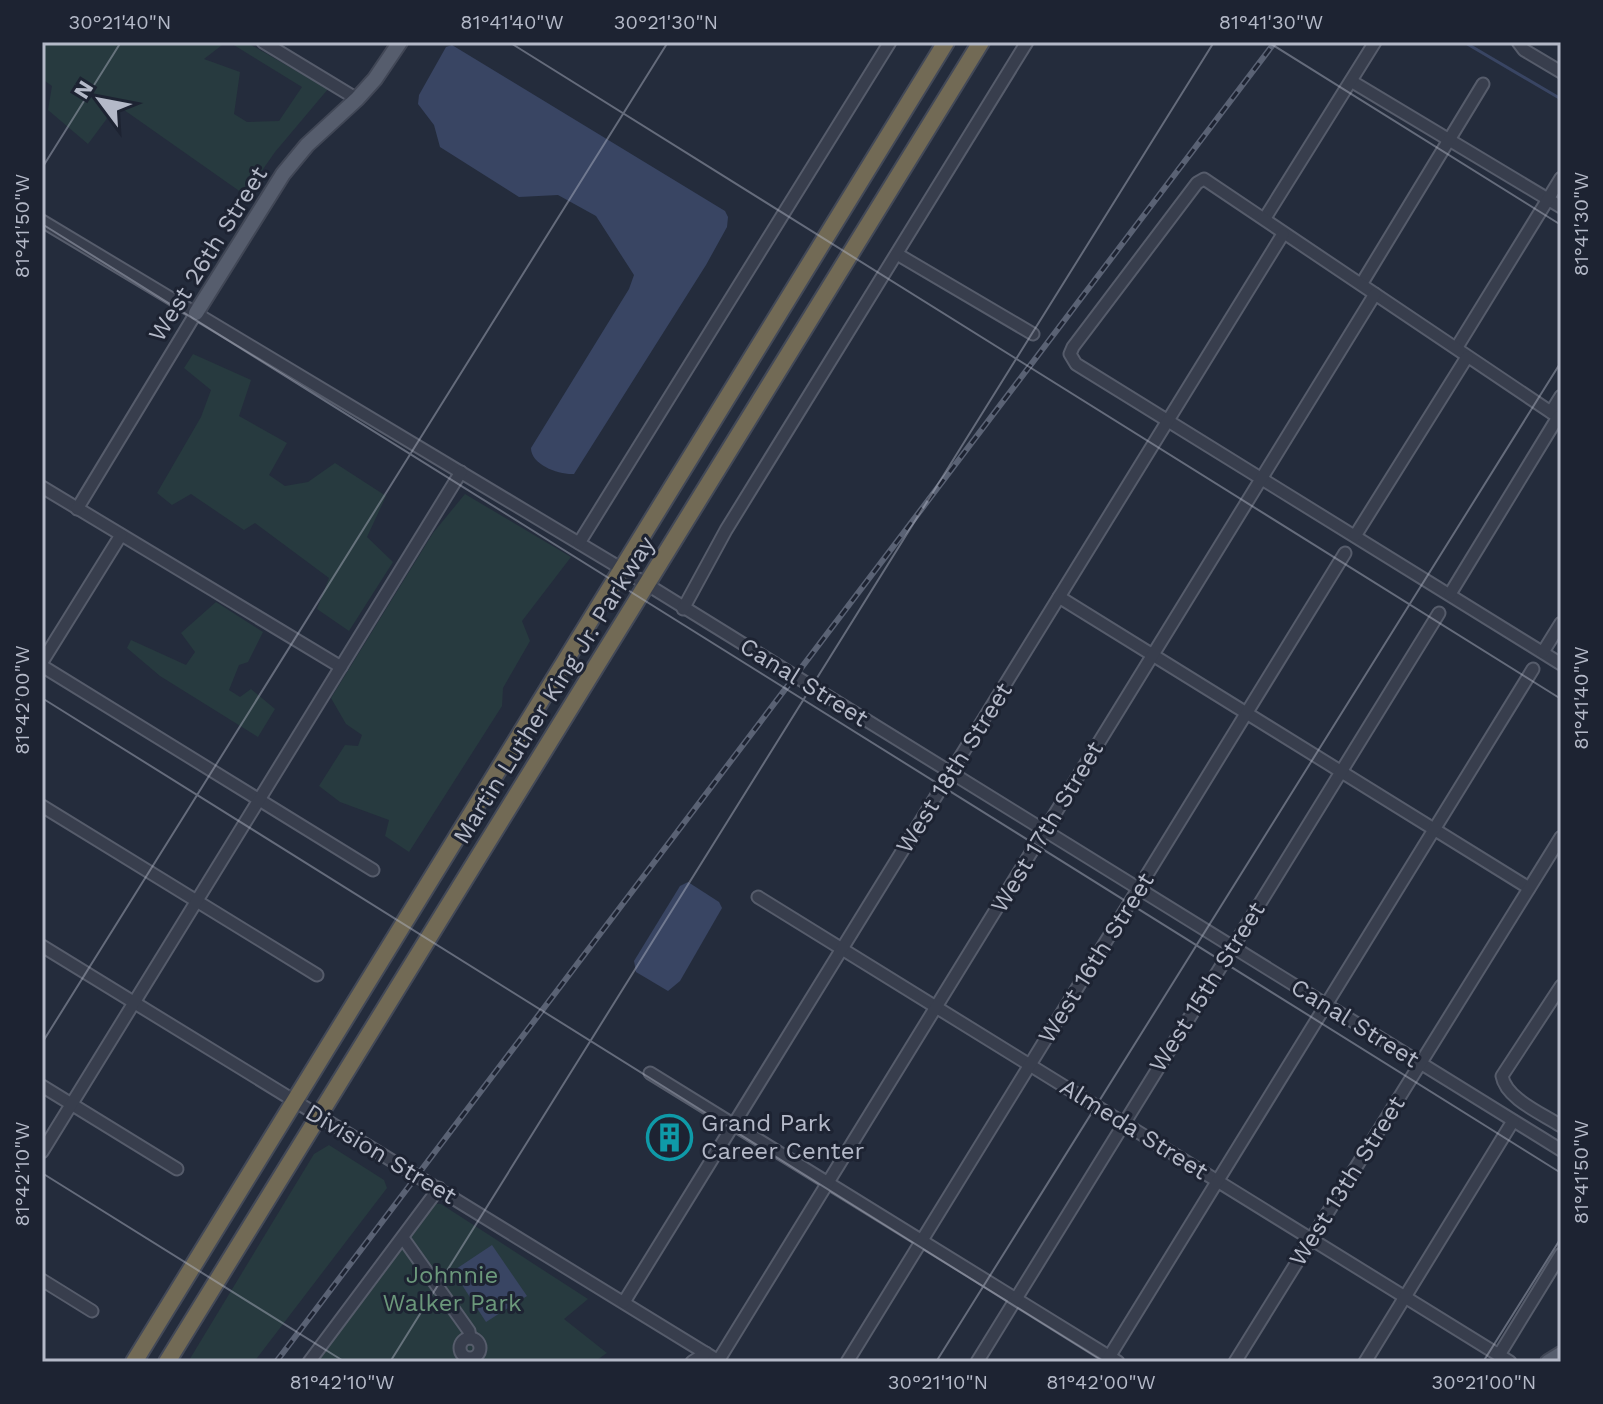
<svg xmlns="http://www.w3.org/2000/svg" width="1603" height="1404" font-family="'Work Sans',sans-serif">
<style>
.green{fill:#273a3f}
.water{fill:#394563}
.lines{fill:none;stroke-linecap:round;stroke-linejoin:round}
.stream{stroke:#394563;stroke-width:3}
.minor-casing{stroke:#565c6b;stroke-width:15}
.major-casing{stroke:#414756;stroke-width:18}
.highway-casing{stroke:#434958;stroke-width:20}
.minor{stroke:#383e4d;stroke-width:11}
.major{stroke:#565d6d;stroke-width:14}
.highway{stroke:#726a55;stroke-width:16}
.rail-casing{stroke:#5a6274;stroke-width:6}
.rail{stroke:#1d2332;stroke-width:3;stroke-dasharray:9;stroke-linecap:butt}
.ticks{fill:none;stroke:#b4b9c8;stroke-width:2;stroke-opacity:0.45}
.labels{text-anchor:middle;stroke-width:6;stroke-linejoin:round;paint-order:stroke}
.street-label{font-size:24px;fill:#b4b9c8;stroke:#1d2332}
.poi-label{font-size:24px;fill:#b4b9c8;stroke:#1d2332;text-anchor:start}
.park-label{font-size:24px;fill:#6b987b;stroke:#1d2332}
.neatline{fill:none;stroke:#b4b9c8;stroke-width:3}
.ticks-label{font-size:20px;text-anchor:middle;fill:#b4b9c8}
</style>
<rect width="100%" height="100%" fill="#242c3c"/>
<g class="green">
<path d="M42,42H226L204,59L240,72L234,114L247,122L279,121L302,87L229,42H246L328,89L275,152L245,195L117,105L88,144L48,110L52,86L42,79Z"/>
<path d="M193,354L251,380L239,416L287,443L269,475L285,486L308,482L335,463L386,496L367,537L393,562L349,631L317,609L329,578L255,523L244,530L191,494L172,505L157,493L201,417L211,390L184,368Z"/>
<path d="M465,494L571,557L522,621L530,641L503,688L502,706L409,852L385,836L389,820L340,802L319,786L345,745L358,746L362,735L346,724L331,698L433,533Z"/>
<path d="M216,602L263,632L248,662L239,665L229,690L240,697L251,689L275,709L258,737L160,676L127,648L131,640L186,665L195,652L181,633Z"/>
<path d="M329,1145L384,1180L387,1188L254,1362H188L314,1154Z"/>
<path d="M436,1204H441L588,1299L564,1319L607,1353L594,1362H316Z"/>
</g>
<g class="water">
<path d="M452,45L725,211L728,217L727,227L706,265L574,474C559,475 531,465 531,448L629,289L634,275L596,216L558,195L519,197L440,147L434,125L418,104L419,95L446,47Z"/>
<path d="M688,882L719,902L722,908L680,981L668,991L636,972L634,961L680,886Z"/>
<path d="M492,1245L527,1296L486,1322L453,1271Z"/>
</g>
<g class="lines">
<path class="stream" d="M1464,42L1561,99"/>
<defs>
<g id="minor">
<path d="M263,42L357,99"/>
<path d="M1518,42L1524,50L1561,72"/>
<path d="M1351,81L1561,207"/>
<path d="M1265,218L1375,42"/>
<path d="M42,221L622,569L1561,1150"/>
<path d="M897,254L1033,334"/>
<path d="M1362,283L1483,84"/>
<path d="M1457,347L1561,178"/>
<path d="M1551,412L1561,396"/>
<path d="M1561,419L1204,179L1197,183L1073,347L1070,354L1076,364L1561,664"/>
<path d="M42,487L341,667"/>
<path d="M77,509L196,313"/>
<path d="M1355,536L1467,357"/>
<path d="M579,543L890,42"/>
<path d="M1450,594L1558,417"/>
<path d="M1059,597L1529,888"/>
<path d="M683,609L726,530L1027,42"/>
<path d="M1543,652L1561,623"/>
<path d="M42,662L121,535"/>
<path d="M42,666L373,870"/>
<path d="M42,806L317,975"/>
<path d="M758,897L1510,1362"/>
<path d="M42,946L720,1362"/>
<path d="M1561,986L1502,1076C1506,1099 1543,1114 1561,1126"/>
<path d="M650,1073L1118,1362"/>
<path d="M42,1086L177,1169"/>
<path d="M42,1152L461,472"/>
<path d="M403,1238L469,1331L470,1338"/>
<path d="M42,1280L92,1311"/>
<path d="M624,1302L1283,234"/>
<circle cx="470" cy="1348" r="10"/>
<path d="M1499,1355L1561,1254"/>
<path d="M718,1361L1375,294"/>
<path d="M309,1362L439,1188"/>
<path d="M692,1362L706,1353"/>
<path d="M847,1362L1345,553"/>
<path d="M977,1362L1439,613"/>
<path d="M1106,1362L1533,669"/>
<path d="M1235,1362L1561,837"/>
<path d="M1365,1362L1513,1121"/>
</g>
<g id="major">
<path d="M196,313L283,174L307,145L357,99L375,79L400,42"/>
<path d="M1548,1362L1561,1354"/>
</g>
<g id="highway">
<path d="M134,1362L946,42"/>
<path d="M167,1362L981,42"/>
</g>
</defs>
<use href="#minor" class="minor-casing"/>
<use href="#major" class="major-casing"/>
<use href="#highway" class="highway-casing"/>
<use href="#minor" class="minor"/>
<use href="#major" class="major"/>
<use href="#highway" class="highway"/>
<defs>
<path id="rail" d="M276,1362L1275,42"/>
</defs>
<use href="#rail" class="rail-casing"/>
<use href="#rail" class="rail"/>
</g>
<path class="ticks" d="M509,42L1561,699M1268,42L1561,225M42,168L121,42M42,224L1561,1173M42,698L1104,1362M42,1043L668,42M42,1173L345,1362M390,1362L1214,42M936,1362L1561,362M1483,1362L1561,1238"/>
<defs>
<symbol id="building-ring" viewBox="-11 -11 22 22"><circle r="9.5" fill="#1d2332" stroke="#0f9aa8" stroke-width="1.5"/><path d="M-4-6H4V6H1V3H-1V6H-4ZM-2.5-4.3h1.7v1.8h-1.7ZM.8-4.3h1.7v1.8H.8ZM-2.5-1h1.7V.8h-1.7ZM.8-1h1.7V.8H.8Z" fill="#0f9aa8"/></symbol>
</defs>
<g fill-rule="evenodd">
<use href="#building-ring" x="644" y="1112" width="51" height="51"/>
</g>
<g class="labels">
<g class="street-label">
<text transform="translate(208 254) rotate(-58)" y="8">West 26th Street</text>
<text transform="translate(804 682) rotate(32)" y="8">Canal Street</text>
<text transform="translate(554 690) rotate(-58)" y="8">Martin Luther King Jr. Parkway</text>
<text transform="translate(954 768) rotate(-58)" y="8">West 18th Street</text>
<text transform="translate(1047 827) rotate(-59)" y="8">West 17th Street</text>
<text transform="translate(1096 958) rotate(-58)" y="8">West 16th Street</text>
<text transform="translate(1207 987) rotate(-58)" y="8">West 15th Street</text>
<text transform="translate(1355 1023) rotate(32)" y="8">Canal Street</text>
<text transform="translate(1134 1129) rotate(32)" y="8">Almeda Street</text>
<text transform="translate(381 1154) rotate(31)" y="8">Division Street</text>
<text transform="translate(1347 1181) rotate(-58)" y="8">West 13th Street</text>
</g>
<g class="poi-label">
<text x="701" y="1131">Grand Park<tspan x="701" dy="28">Career Center</tspan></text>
</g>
<g class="park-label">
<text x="452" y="1283">Johnnie<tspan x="452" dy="28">Walker Park</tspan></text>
</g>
</g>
<rect width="1603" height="1404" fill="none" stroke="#1d2332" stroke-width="88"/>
<g transform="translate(100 100) rotate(302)" stroke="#1d2332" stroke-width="6" paint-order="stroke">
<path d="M0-6L14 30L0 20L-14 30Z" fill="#b4b9c8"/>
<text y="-12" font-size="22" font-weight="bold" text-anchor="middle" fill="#b4b9c8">N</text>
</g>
<rect x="44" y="44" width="1515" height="1316" class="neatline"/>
<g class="ticks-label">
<text x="120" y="29">30°21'40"N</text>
<text x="512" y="29">81°41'40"W</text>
<text x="666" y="29">30°21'30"N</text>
<text x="1271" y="29">81°41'30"W</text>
<text transform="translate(1581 224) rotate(-90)" y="7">81°41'30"W</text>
<text transform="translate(22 226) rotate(-90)" y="7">81°41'50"W</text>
<text transform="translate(1581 698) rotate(-90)" y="7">81°41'40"W</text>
<text transform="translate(22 700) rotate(-90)" y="7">81°42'00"W</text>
<text transform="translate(1581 1172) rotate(-90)" y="7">81°41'50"W</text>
<text transform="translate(22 1174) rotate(-90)" y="7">81°42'10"W</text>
<text x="342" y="1389">81°42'10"W</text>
<text x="938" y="1389">30°21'10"N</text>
<text x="1101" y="1389">81°42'00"W</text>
<text x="1484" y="1389">30°21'00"N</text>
</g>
</svg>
